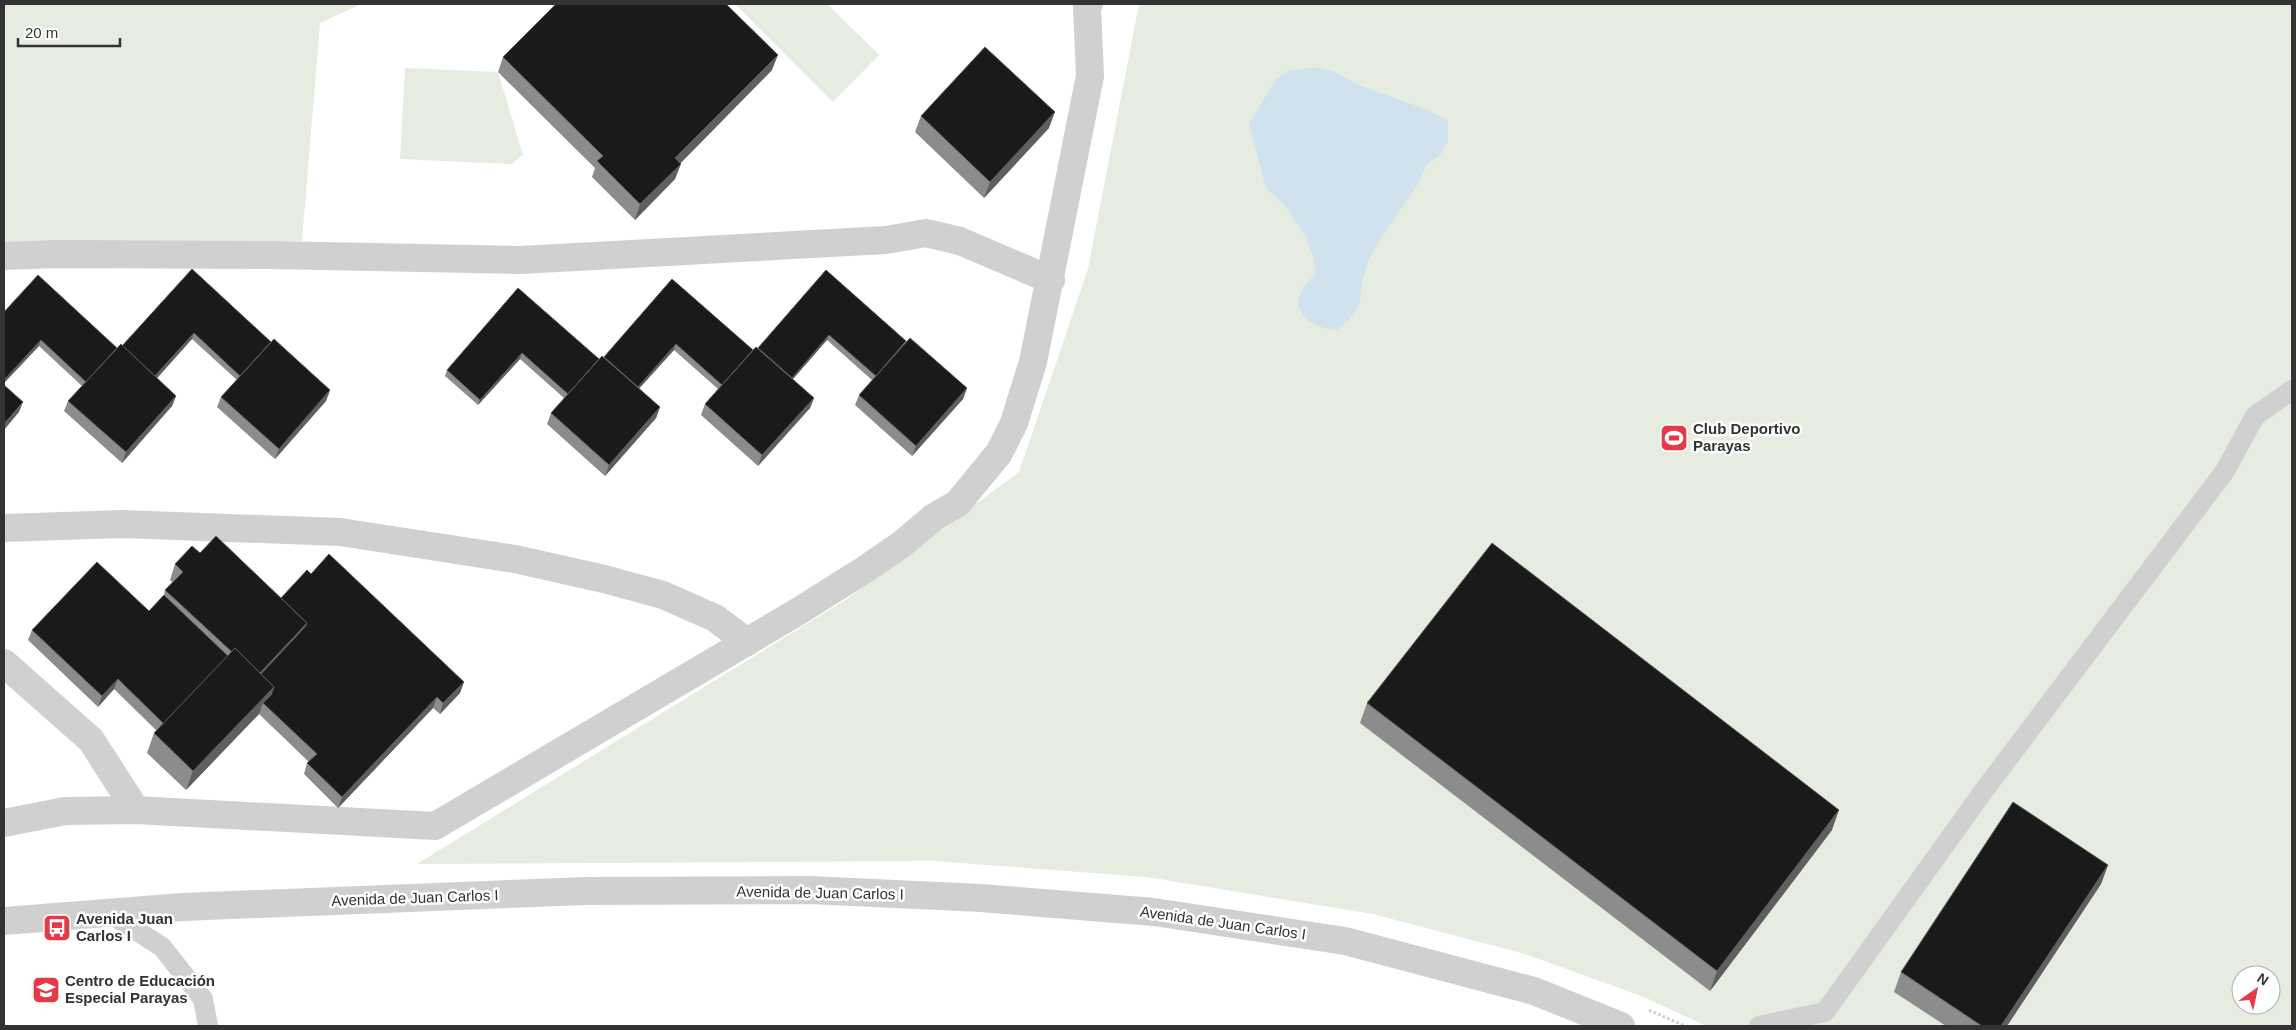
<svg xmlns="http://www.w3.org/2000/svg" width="2296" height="1030" font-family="Arial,sans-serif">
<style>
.green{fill:#e6ecdf;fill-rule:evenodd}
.water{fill:#cfe2ee}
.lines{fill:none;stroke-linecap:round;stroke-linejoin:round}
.path{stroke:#cdcdcd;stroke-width:3;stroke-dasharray:2.5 2.5;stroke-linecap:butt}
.service{stroke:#d0d0d0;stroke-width:20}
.minor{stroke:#d0d0d0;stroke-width:28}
.wall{fill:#8c8c8c}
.shaded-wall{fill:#5f5f5f}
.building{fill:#1a1a1a;stroke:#5f5f5f}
.labels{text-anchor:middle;stroke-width:5;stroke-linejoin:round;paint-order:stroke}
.poi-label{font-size:15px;font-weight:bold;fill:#333;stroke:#fff;text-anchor:start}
.street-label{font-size:15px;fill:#333;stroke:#fff}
</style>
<rect width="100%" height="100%" fill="#fff"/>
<g class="green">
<path d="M4,4H361L320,23L302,241L4,248Z"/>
<path d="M737,4H827L879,55L833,102L736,5Z"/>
<path d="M1139,4H2292V1026H1706L1644,997L1525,954L1373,914L1147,877L934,861L417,864L847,599L1019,472L1088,269ZM2241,975H2271V1005H2241Z"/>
<path d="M405,68L498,72L523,155L511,164L400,159Z"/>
</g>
<path class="water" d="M1314,67L1335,72L1361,86L1428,110L1448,121V142L1440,155L1426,165L1418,184L1380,240L1369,259L1362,282L1360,303L1349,320L1337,330C1299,326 1284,301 1316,274L1313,257L1306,237L1284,204L1266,188L1249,124L1276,79L1289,71Z"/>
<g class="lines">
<path class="path" d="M1649,1010L1685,1026"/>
<g class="service">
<path d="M109,913L162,947L203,999L208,1026"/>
<path d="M1759,1026L1825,1012L1985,789L2225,471L2255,416L2292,390"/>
</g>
<g class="minor">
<path d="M4,256L57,254L271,255L521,260L886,240L926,233L960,241L1051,280"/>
<path d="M4,528L122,524L340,532L515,559L604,579L663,595L715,618L747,642"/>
<path d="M4,663L91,740L136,810"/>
<path d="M4,823L65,811L136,810L435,826L799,611L864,570L902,544L934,517L958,503L999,453L1014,423L1033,362L1090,76L1087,8L1089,4"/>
<path d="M4,921L183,907L586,891L810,890L981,898L1154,912L1345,941L1534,991L1621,1026"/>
</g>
</g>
<g class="wall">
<path d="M503,57L772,70L680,163L675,179L635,220L592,177L595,168L498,72Z"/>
<path d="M921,116L1049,128L984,198L915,132Z"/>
<path d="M192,269L271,342L330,390L326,401L275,459L217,407L221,397L237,380L192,339L157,378L176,396L172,406L122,463L64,411L68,401L82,386L39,346L4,383V312L117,348L122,346Z"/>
<path d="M826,270L906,341L967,388L963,399L912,456L855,405L859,395L872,380L827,340L793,379L814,398L810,408L758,466L701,415L705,404L718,389L674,350L639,389L660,407L656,418L605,476L547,424L551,413L564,398L520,359L478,405L445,376L447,370L518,288L599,359L604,357L672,279L753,350L758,348Z"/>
<path d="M200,553L281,598L311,574L464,682L460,693L440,714L433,708L338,808L304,774L307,763L309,762L259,714L186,790L147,753L154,733L157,731L114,689L98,707L28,640L32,630L149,611L164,595L165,590L172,582L170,580L175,564Z"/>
<path d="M1367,703L1832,830L1710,991L1360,723Z"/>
<path d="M2108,865L2101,884L2007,1026H1946L1894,992L1901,972Z"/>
</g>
<g class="shaded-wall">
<path d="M778,55L772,70L670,174L675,158Z"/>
<path d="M1055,112L1049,128L984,198L990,182Z"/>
<path d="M681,164L675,179L635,220L640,204Z"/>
<path d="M194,333L192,339L150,386L152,380Z"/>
<path d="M829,335L827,340L786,387L788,382Z"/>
<path d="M41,340L39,346L4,383V380Z"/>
<path d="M676,344L674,350L632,396L634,391Z"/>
<path d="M522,353L520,359L478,405L480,400Z"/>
<path d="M967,388L963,399L912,456L916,446Z"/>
<path d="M330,390L326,401L275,459L279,449Z"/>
<path d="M176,396L172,406L122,463L126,452Z"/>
<path d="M814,398L810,408L758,466L762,455Z"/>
<path d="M23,402L19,412L4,430V424Z"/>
<path d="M660,407L656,418L605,476L609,465Z"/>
<path d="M307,623L302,638L259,683L257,676Z"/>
<path d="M118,679L114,689L98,707L102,696Z"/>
<path d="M464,682L460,693L440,714L443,703Z"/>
<path d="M274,687L267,706L263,703L259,714L186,790L193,771Z"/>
<path d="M437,697L433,708L338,808L342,797Z"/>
<path d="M1839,810L1832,830L1710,991L1717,971Z"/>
<path d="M2108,865L2101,884L2007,1026H2001Z"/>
</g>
<g class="building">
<path d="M556,4H726L778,55L675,158L681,164L640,204L597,161L603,156L503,57Z"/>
<path d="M985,47L1055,112L990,182L921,116Z"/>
<path d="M192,269L271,342L240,376L194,333L155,376L122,346Z"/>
<path d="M826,270L906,341L876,376L829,335L792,378L758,348Z"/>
<path d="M38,275L117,348L86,382L41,340L4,380V312Z"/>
<path d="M672,279L753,350L722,385L676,344L638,387L604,357Z"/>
<path d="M518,288L599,359L568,394L522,353L480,400L447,370Z"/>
<path d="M910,338L967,388L916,446L859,395Z"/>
<path d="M274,339L330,390L279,449L221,397Z"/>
<path d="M121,344L176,396L126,452L68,401Z"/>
<path d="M756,347L814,398L762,455L705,404Z"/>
<path d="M602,356L660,407L609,465L551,413Z"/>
<path d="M4,385L23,402L4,424Z"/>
<path d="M216,536L307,623L260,673L235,648L232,652L165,590L183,572L175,564L192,546L200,553Z"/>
<path d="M1492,543L1839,810L1717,971L1367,703Z"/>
<path d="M329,554L464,682L443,703L437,697L342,797L307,763L317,754L263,703L271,695L274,687L261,674L305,627L307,623L281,598L307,570L311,574Z"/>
<path d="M97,562L149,611L164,595L228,656L164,724L118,679L102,696L32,630Z"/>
<path d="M235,648L274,687L193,771L154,733Z"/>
<path d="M2013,802L2108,865L2001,1026H1982L1901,972Z"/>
</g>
<defs>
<symbol id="stadium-square" viewBox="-11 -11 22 22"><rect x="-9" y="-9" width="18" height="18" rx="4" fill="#e63946" stroke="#fff"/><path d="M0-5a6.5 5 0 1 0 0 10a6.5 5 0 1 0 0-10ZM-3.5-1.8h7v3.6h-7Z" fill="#fff"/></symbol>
<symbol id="bus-square" viewBox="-11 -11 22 22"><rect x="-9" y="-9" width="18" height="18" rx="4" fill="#e63946" stroke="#fff"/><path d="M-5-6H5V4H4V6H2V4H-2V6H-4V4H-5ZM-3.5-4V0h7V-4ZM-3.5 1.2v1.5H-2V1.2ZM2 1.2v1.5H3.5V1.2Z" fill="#fff"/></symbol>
<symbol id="school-square" viewBox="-11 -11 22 22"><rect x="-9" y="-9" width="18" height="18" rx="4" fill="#e63946" stroke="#fff"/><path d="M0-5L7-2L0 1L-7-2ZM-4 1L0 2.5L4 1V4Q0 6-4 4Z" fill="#fff"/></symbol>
</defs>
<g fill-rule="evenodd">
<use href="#stadium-square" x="1658" y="422" width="32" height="32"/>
<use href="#bus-square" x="41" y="912" width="32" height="32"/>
<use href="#school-square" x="30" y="974" width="32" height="32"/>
</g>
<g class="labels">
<g class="poi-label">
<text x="1693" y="434">Club Deportivo<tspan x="1693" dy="17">Parayas</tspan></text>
<text x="76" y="924">Avenida Juan<tspan x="76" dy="17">Carlos I</tspan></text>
<text x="65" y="986">Centro de Educación<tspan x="65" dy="17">Especial Parayas</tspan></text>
</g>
<g class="street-label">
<text transform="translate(820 893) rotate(1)" y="5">Avenida de Juan Carlos I</text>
<text transform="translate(415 898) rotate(-2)" y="5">Avenida de Juan Carlos I</text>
<text transform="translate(1223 923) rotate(8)" y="5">Avenida de Juan Carlos I</text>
</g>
</g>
<rect width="2296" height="1030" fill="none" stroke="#333333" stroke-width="10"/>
<g transform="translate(2256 990) rotate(33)"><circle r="24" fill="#ffffff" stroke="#adadad"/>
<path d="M0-4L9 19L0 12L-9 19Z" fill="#e63946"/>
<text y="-8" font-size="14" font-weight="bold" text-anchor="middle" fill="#333333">N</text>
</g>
<path d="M18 38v8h102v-8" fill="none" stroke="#333333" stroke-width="2.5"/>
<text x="25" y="38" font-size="15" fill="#333333" stroke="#ffffff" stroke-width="4" paint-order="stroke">20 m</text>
</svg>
